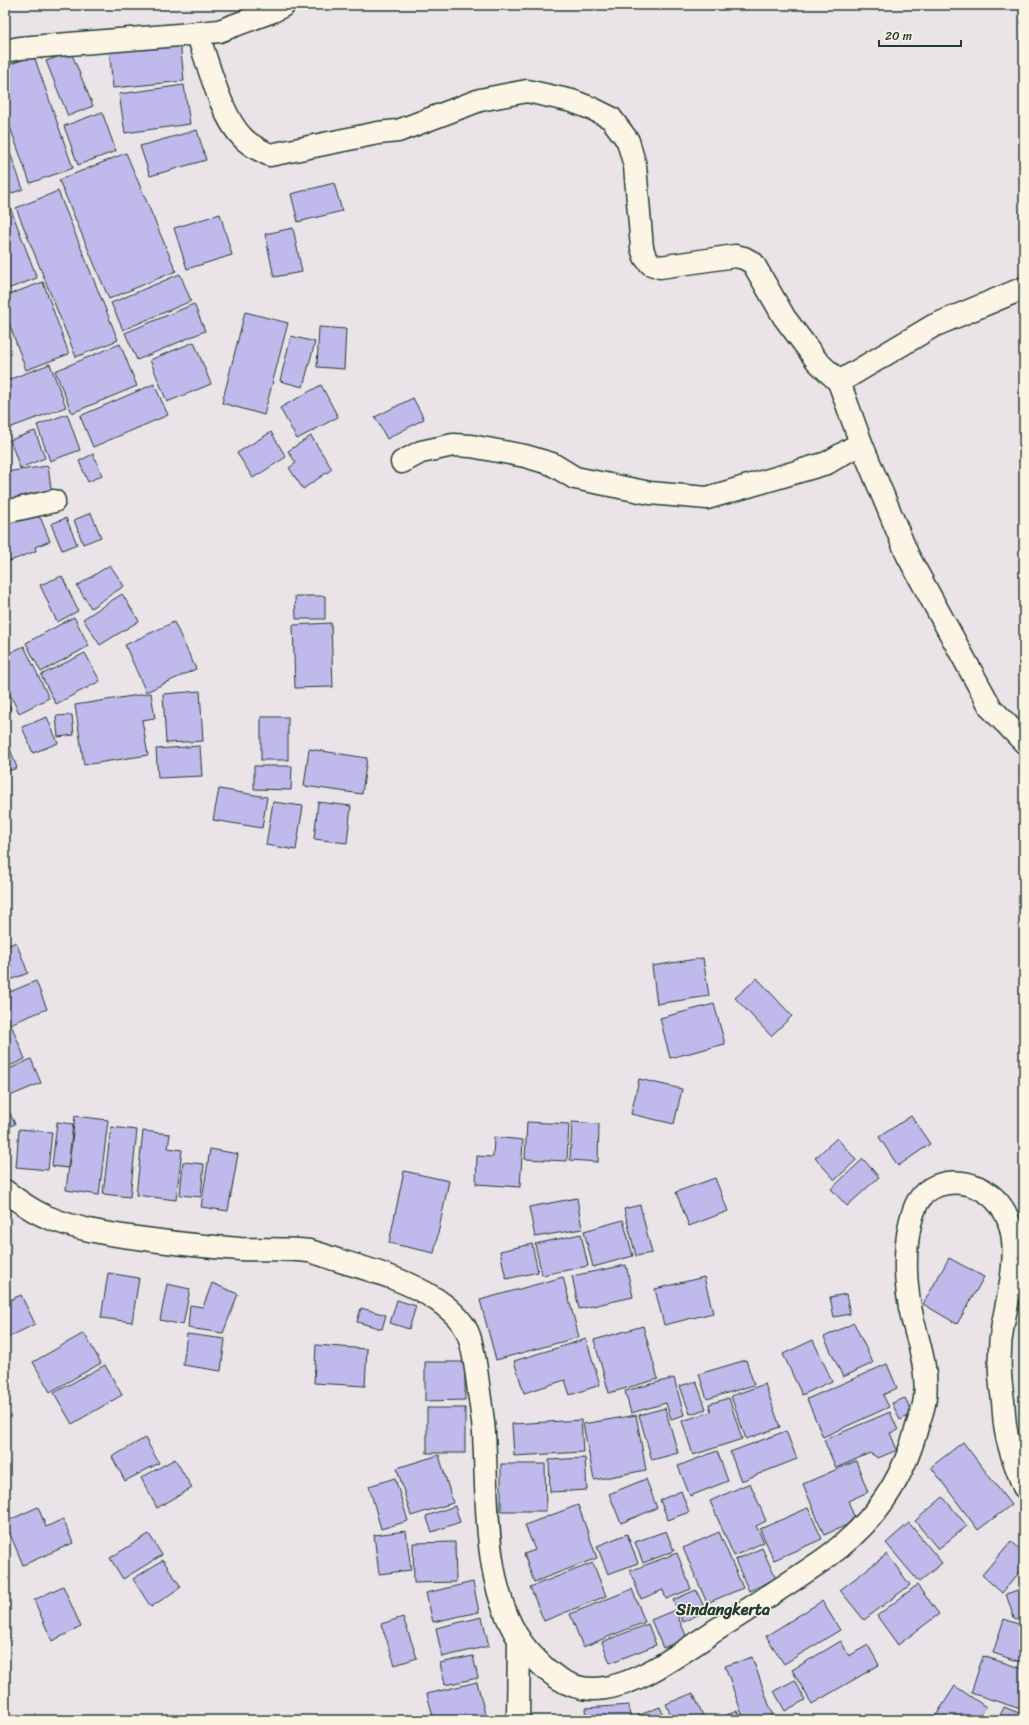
<svg xmlns="http://www.w3.org/2000/svg" width="1029" height="1725" font-family="Sriracha,sans-serif">
<style>
.building{fill:#bfbaeb;stroke:#1f3d34}
.lines{fill:none;stroke-linecap:round;stroke-linejoin:round}
.minor-casing{stroke:#1f3d34;stroke-width:25}
.secondary-casing{stroke:#1f3d34;stroke-width:25}
.minor{stroke:#fcf5e5;stroke-width:22}
.secondary{stroke:#fcf5e5;stroke-width:22}
.labels{text-anchor:middle;stroke-width:3;stroke-linejoin:round;paint-order:stroke}
.quarter-label{font-size:16px;font-weight:bold;fill:#1f3d34;stroke:#fcf5e5}
</style>
<rect width="100%" height="100%" fill="#eae3e7"/>
<filter id="ink" filterUnits="userSpaceOnUse"><feTurbulence type="fractalNoise" baseFrequency=".025" numOctaves="2"/><feDisplacementMap in="SourceGraphic" scale="8" xChannelSelector="R" yChannelSelector="G"/><feConvolveMatrix kernelMatrix="1 2 1 2 8 2 1 2 1" color-interpolation-filters="sRGB"/></filter>
<g filter="url(#ink)">
<g class="building">
<path d="M180,41L184,81L113,88L109,48Z"/>
<path d="M71,52L93,106L68,116L46,61Z"/>
<path d="M34,56L73,168L30,183L5,113V66Z"/>
<path d="M184,85L190,124L125,133L119,94Z"/>
<path d="M102,112L116,151L78,165L64,126Z"/>
<path d="M197,130L206,160L150,176L140,146Z"/>
<path d="M5,139L23,189L5,196Z"/>
<path d="M126,153L176,271L109,299L59,180Z"/>
<path d="M334,183L342,211L298,222L291,194Z"/>
<path d="M58,191L118,340L76,357L16,208Z"/>
<path d="M10,207L37,278L5,290V208Z"/>
<path d="M220,214L232,255L187,269L174,228Z"/>
<path d="M293,228L302,272L274,277L265,234Z"/>
<path d="M180,274L191,301L123,330L111,303Z"/>
<path d="M43,282L69,354L26,370L5,312V296Z"/>
<path d="M194,304L205,331L137,360L125,333Z"/>
<path d="M245,312L288,323L264,415L222,403Z"/>
<path d="M319,327L346,329L344,369L317,367Z"/>
<path d="M291,336L315,342L303,387L280,381Z"/>
<path d="M194,342L211,384L167,402L150,360Z"/>
<path d="M120,344L137,386L72,413L55,371Z"/>
<path d="M50,364L66,407L9,428L5,418V381Z"/>
<path d="M154,384L168,415L93,447L80,416Z"/>
<path d="M321,385L338,417L297,439L280,408Z"/>
<path d="M413,398L424,419L387,439L375,417Z"/>
<path d="M67,414L80,450L50,461L37,425Z"/>
<path d="M35,431L45,458L20,468L10,440Z"/>
<path d="M271,432L286,457L253,478L237,453Z"/>
<path d="M311,436L332,469L303,489L289,468L296,463L288,451Z"/>
<path d="M93,454L102,475L88,482L79,461Z"/>
<path d="M48,466L52,497L5,504V472Z"/>
<path d="M29,510L41,519L50,541L35,547L36,551L5,563V519Z"/>
<path d="M91,513L101,537L83,544L74,520Z"/>
<path d="M66,518L77,544L62,550L51,524Z"/>
<path d="M110,565L124,586L91,608L77,586Z"/>
<path d="M62,576L78,611L57,622L40,585Z"/>
<path d="M122,594L139,621L100,645L83,619Z"/>
<path d="M295,596H325V619H296Z"/>
<path d="M74,617L89,646L41,672L26,643Z"/>
<path d="M174,622L196,669L146,692L125,645Z"/>
<path d="M331,623L333,687L295,688L293,625Z"/>
<path d="M24,646L49,698L19,713L5,684V655Z"/>
<path d="M85,653L100,681L56,704L41,675Z"/>
<path d="M200,691L203,741L166,743L163,694Z"/>
<path d="M151,693L155,718L142,720L148,755L84,765L75,705Z"/>
<path d="M5,696L11,709L5,712Z"/>
<path d="M72,715L74,735L58,737L56,716Z"/>
<path d="M47,717L58,743L33,753L22,727Z"/>
<rect x="261" y="717" width="27" height="43"/>
<path d="M5,735L17,768L5,772Z"/>
<path d="M200,746L202,776L158,778L156,749Z"/>
<path d="M309,749L367,758L362,794L304,786Z"/>
<path d="M254,766H292L291,790L254,789Z"/>
<path d="M219,789L267,797L262,828L213,820Z"/>
<path d="M273,802L303,806L296,850L266,845Z"/>
<path d="M318,802L351,806L347,843L314,839Z"/>
<path d="M16,942L28,973L5,982V947Z"/>
<path d="M703,958L709,996L657,1004L652,966Z"/>
<path d="M757,978L792,1016L771,1036L735,998Z"/>
<path d="M36,981L47,1009L5,1026V994Z"/>
<path d="M714,1004L725,1044L670,1058L660,1018Z"/>
<path d="M12,1027L25,1059L5,1068V1030Z"/>
<path d="M31,1059L41,1083L5,1098V1071Z"/>
<path d="M639,1079L682,1089L674,1124L631,1114Z"/>
<path d="M5,1103L15,1124L5,1129Z"/>
<path d="M75,1116L108,1120L99,1195L66,1190Z"/>
<path d="M911,1116L930,1144L898,1166L879,1137Z"/>
<path d="M57,1122L73,1124L68,1168L52,1166Z"/>
<path d="M527,1122L569,1124L567,1161L525,1159Z"/>
<path d="M572,1122L599,1124L598,1162L570,1160Z"/>
<path d="M111,1127L137,1130L130,1197L103,1194Z"/>
<path d="M19,1129L52,1132L48,1170L16,1167Z"/>
<path d="M143,1131L170,1134L168,1148L182,1150L176,1200L136,1195Z"/>
<path d="M494,1137L523,1140L520,1187L476,1184L477,1156L493,1157Z"/>
<path d="M837,1138L856,1160L835,1180L815,1158Z"/>
<path d="M210,1149L238,1154L228,1211L201,1207Z"/>
<path d="M863,1159L879,1177L847,1206L831,1189Z"/>
<path d="M183,1162L204,1164L201,1197L180,1195Z"/>
<path d="M404,1171L449,1181L434,1253L389,1243Z"/>
<path d="M715,1178L728,1211L689,1226L676,1192Z"/>
<path d="M577,1198L582,1229L535,1237L529,1207Z"/>
<path d="M640,1205L652,1253L636,1256L624,1209Z"/>
<path d="M623,1220L633,1256L593,1267L584,1231Z"/>
<path d="M581,1234L588,1266L542,1275L535,1244Z"/>
<path d="M532,1244L538,1272L506,1279L500,1251Z"/>
<path d="M949,1258L984,1277L957,1324L923,1304Z"/>
<path d="M626,1265L633,1297L579,1309L572,1276Z"/>
<path d="M108,1273L139,1278L132,1322L101,1318Z"/>
<path d="M563,1277L579,1337L496,1360L480,1300Z"/>
<path d="M704,1277L713,1313L664,1325L655,1289Z"/>
<path d="M212,1283L238,1294L223,1333L188,1328L190,1305L203,1307Z"/>
<path d="M167,1284L190,1289L183,1325L160,1320Z"/>
<path d="M846,1294L850,1314L834,1317L830,1297Z"/>
<path d="M21,1295L35,1324L5,1339V1302Z"/>
<path d="M397,1300L416,1306L409,1329L390,1323Z"/>
<path d="M361,1308L386,1315L382,1329L357,1322Z"/>
<path d="M854,1323L873,1363L843,1377L824,1337Z"/>
<path d="M643,1326L658,1379L609,1393L594,1340Z"/>
<path d="M84,1333L101,1363L50,1392L33,1362Z"/>
<path d="M187,1334L225,1339L221,1371L183,1365Z"/>
<path d="M586,1339L600,1385L570,1395L565,1380L524,1393L514,1361Z"/>
<path d="M813,1340L832,1381L802,1395L783,1354Z"/>
<path d="M316,1345L367,1349L365,1386L314,1383Z"/>
<path d="M746,1360L754,1385L707,1399L699,1374Z"/>
<path d="M425,1362H465V1400L425,1401Z"/>
<path d="M887,1364L897,1388L883,1395L889,1407L823,1437L807,1399Z"/>
<path d="M105,1365L122,1395L72,1424L54,1393Z"/>
<path d="M674,1378L684,1415L671,1419L666,1403L631,1413L625,1391Z"/>
<path d="M696,1381L706,1409L690,1414L680,1386Z"/>
<path d="M765,1384L780,1427L746,1439L731,1396Z"/>
<path d="M729,1398L742,1439L693,1455L682,1421L711,1412L709,1404Z"/>
<path d="M905,1398L913,1414L900,1420L892,1403Z"/>
<rect x="427" y="1408" width="38" height="45"/>
<path d="M665,1408L678,1453L652,1460L639,1415Z"/>
<path d="M890,1412L898,1430L890,1433L897,1450L878,1458L870,1453L836,1468L824,1440Z"/>
<path d="M636,1415L646,1470L594,1480L583,1424Z"/>
<path d="M581,1420L583,1452L514,1456L512,1424Z"/>
<path d="M786,1431L797,1459L741,1481L730,1452Z"/>
<path d="M145,1438L159,1463L125,1481L112,1457Z"/>
<path d="M963,1442L1011,1505L978,1530L931,1467Z"/>
<path d="M717,1451L728,1481L690,1496L678,1466Z"/>
<path d="M439,1455L453,1503L411,1516L397,1468Z"/>
<path d="M585,1458L587,1490L550,1492L549,1460Z"/>
<path d="M175,1459L192,1488L157,1508L141,1478Z"/>
<path d="M856,1461L868,1492L848,1501L856,1521L824,1535L803,1484Z"/>
<path d="M501,1464H545L546,1511H501Z"/>
<path d="M395,1478L408,1521L381,1529L369,1486Z"/>
<path d="M646,1479L657,1508L621,1523L609,1494Z"/>
<path d="M750,1483L766,1521L756,1526L764,1542L734,1556L710,1501Z"/>
<path d="M681,1491L689,1512L668,1520L660,1500Z"/>
<path d="M943,1497L967,1526L938,1549L915,1521Z"/>
<path d="M578,1505L597,1558L534,1582L524,1554L535,1550L525,1525Z"/>
<path d="M455,1506L460,1522L432,1532L426,1516Z"/>
<path d="M38,1507L46,1527L63,1519L73,1543L23,1565L5,1522Z"/>
<path d="M808,1508L822,1539L774,1560L760,1529Z"/>
<path d="M909,1523L942,1563L919,1582L886,1543Z"/>
<path d="M406,1531L411,1570L379,1574L374,1535Z"/>
<path d="M666,1531L674,1551L643,1563L635,1542Z"/>
<path d="M719,1532L743,1588L707,1603L683,1548Z"/>
<path d="M149,1534L162,1555L123,1579L110,1558Z"/>
<path d="M627,1534L638,1563L608,1574L597,1546Z"/>
<path d="M1011,1541L1024,1553V1567L1002,1593L982,1575Z"/>
<path d="M455,1542L456,1582L414,1583L413,1543Z"/>
<path d="M762,1548L776,1579L749,1591L735,1560Z"/>
<path d="M677,1553L691,1589L666,1599L663,1590L641,1599L630,1571Z"/>
<path d="M887,1554L910,1585L864,1620L840,1590Z"/>
<path d="M163,1560L181,1587L151,1607L133,1579Z"/>
<path d="M593,1563L606,1596L544,1621L530,1587Z"/>
<path d="M473,1582L479,1612L433,1622L426,1593Z"/>
<path d="M917,1585L939,1614L898,1645L877,1616Z"/>
<path d="M63,1586L81,1627L52,1641L34,1600Z"/>
<path d="M1024,1588V1621L1014,1618L1006,1594Z"/>
<path d="M632,1589L645,1622L583,1647L570,1614Z"/>
<path d="M696,1590L706,1611L683,1622L673,1600Z"/>
<path d="M822,1601L840,1630L784,1664L766,1636Z"/>
<path d="M675,1610L687,1638L663,1648L651,1620Z"/>
<path d="M403,1617L417,1658L395,1665L381,1624Z"/>
<path d="M482,1617L489,1646L442,1657L436,1628Z"/>
<path d="M1004,1619L1024,1626V1663L993,1653Z"/>
<path d="M648,1624L656,1645L610,1663L602,1642Z"/>
<path d="M841,1641L849,1656L868,1645L879,1665L812,1704L792,1670Z"/>
<path d="M473,1656L478,1678L445,1685L440,1663Z"/>
<path d="M983,1656L1024,1669V1710L971,1693Z"/>
<path d="M752,1657L773,1716L762,1720H744L725,1666Z"/>
<path d="M795,1680L805,1700L785,1711L774,1691Z"/>
<path d="M477,1682L485,1714L461,1720H434L427,1694Z"/>
<path d="M955,1686L986,1707L977,1720H933Z"/>
<path d="M693,1693L705,1720H673L666,1704Z"/>
<path d="M629,1705L630,1720H587L586,1708Z"/>
<path d="M660,1707L665,1720H638L637,1716Z"/>
<path d="M1004,1707L1024,1715V1720H998Z"/>
<path d="M737,1711L740,1720H714Z"/>
</g>
<g class="lines">
<defs>
<g id="minor">
<path d="M197,33C208,62 221,116 242,137C250,146 260,150 270,155L378,133L398,131L480,100L527,91L572,101L593,109L611,118L628,141L635,166L642,248L645,257L651,264L660,267L735,256L744,258L753,263L784,317L817,361L839,382L861,443L908,556L991,708L1024,742"/>
<path d="M5,51L20,48L179,35L219,31L273,11L284,5"/>
<path d="M839,382L933,326L1024,288"/>
<path d="M402,462L421,452L453,445L471,446L525,456L552,464L575,478L650,493L707,498L827,463L861,443"/>
<path d="M5,512L54,501"/>
<path d="M518,1720L519,1640"/>
</g>
<path id="secondary" d="M5,1191C17,1200 32,1211 47,1217C80,1231 116,1235 152,1240C181,1244 211,1247 240,1249C262,1250 287,1248 309,1251C318,1253 328,1257 337,1260C371,1270 407,1280 437,1300C450,1309 464,1321 469,1336C474,1351 476,1369 478,1384C480,1401 483,1417 484,1433C488,1500 482,1598 528,1651C545,1670 565,1689 593,1689C634,1689 682,1652 716,1630C752,1607 788,1584 823,1560C871,1526 902,1484 917,1427C920,1418 924,1408 925,1398C928,1372 920,1347 913,1321C905,1288 903,1257 910,1224C914,1207 919,1193 936,1186C951,1180 969,1182 983,1190C1029,1217 1012,1279 1003,1323C1000,1339 999,1356 1000,1372C1000,1382 1002,1392 1003,1401C1004,1411 1004,1421 1006,1431C1009,1450 1017,1469 1024,1487"/>
</defs>
<use href="#minor" class="minor-casing"/>
<use href="#secondary" class="secondary-casing"/>
<use href="#minor" class="minor"/>
<use href="#secondary" class="secondary"/>
</g>
</g>
<g class="labels">
<g class="quarter-label">
<text x="723" y="1615">Sindangkerta</text>
</g>
</g>
<rect width="1029" height="1725" fill="none" stroke="#fcf5e5" stroke-width="20"/>
<rect x="10" y="10" width="1009" height="1705" fill="none" stroke="#1f3d34" stroke-width="1.5" filter="url(#ink)"/>
<path d="M879 40v6h82v-6" fill="none" stroke="#1f3d34" stroke-width="2"/>
<text x="885" y="40" font-size="12" fill="#1f3d34" stroke="#fcf5e5" stroke-width="3" paint-order="stroke">20 m</text>
</svg>
